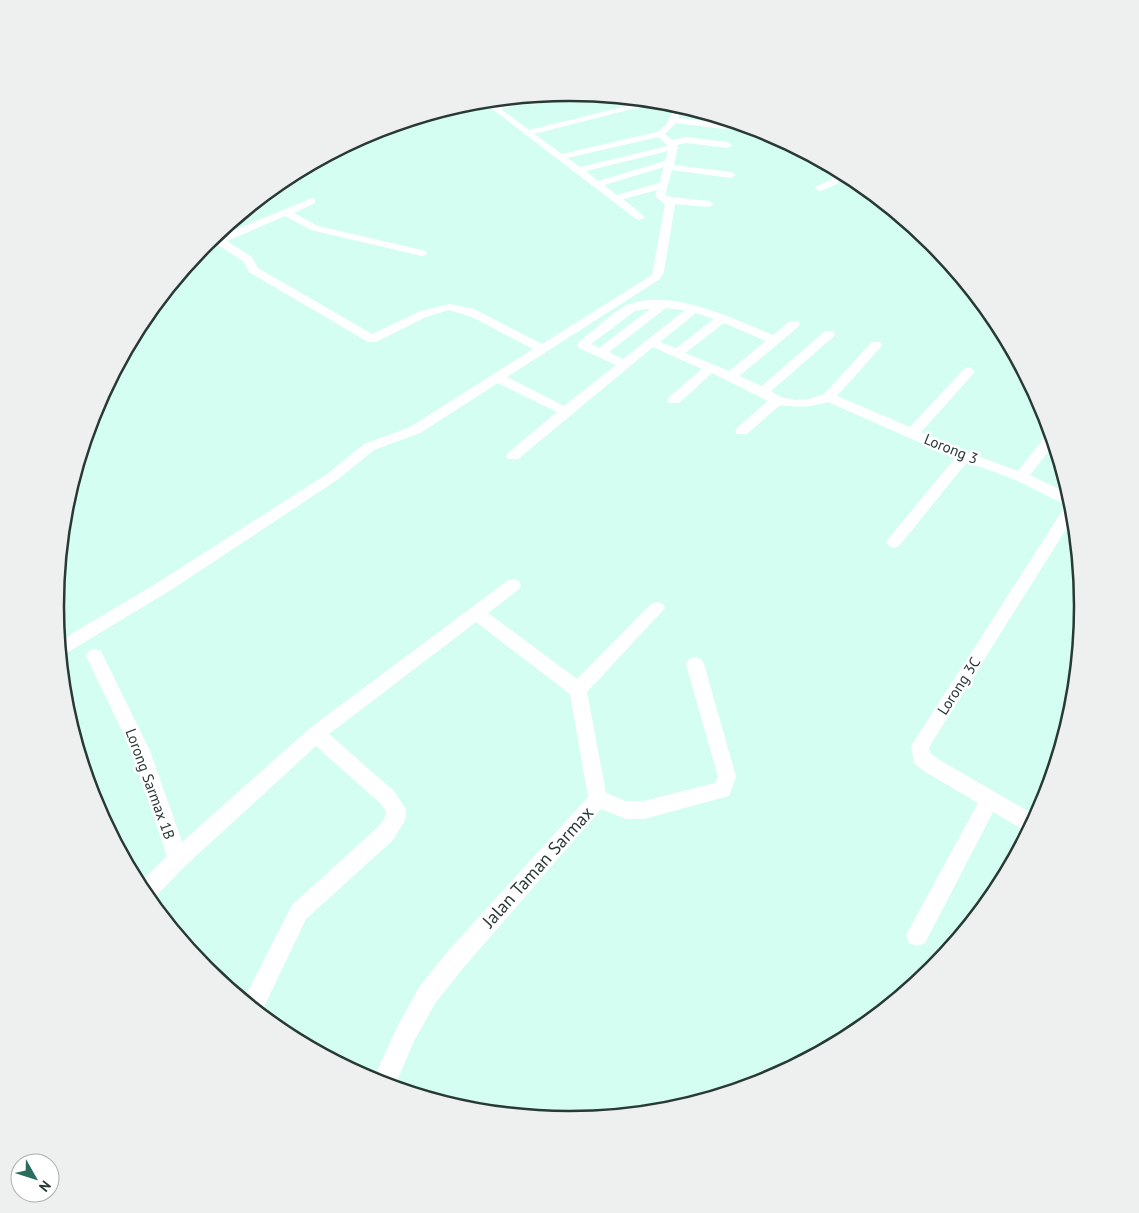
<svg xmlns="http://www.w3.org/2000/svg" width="1139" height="1213" font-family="'PT Sans',sans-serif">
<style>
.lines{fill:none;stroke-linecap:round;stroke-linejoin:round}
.minor{fill:#fff;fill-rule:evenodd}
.labels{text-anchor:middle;stroke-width:5;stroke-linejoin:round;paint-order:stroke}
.street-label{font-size:15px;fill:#293935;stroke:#fff}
.near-street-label{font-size:18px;fill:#293935;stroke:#fff}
.rim{fill:none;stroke:#293935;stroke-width:2.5}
</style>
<rect width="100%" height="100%" fill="#d5fef3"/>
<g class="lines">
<g class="minor">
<path d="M572,92L583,93L533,105L529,103Z"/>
<path d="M547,94L546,97L501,109L529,130L643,102L647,105L534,134L562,154L657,132L666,125L677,104L684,106L678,118L724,123L728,126L724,129L676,123L665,134L672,140L686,137L728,142L732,145L728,148L686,143L677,145L678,147L674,165L731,172L736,175L731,178L672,170L665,195L671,197L709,201L714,204L709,207L675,204L664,272L660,279L507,377L564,406L616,365L579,348L577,345L579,342C592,332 613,312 627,305C669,287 735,319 773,335L790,321H798L800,324L798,327L739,376L762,386L825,331H833L835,334L833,337L771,391L781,397L796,400L809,399L824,394L872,342H880L882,345L880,348L837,396L910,427L965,368L969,367L975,371L973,374L921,432L969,453L1018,471L1048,433L1052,432L1055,443L1030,475L1071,495L1075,515L929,747L930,753L938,759L1038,817L1029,833L993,812L925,943L917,946L909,943L906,935L978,803L924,771L914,763L911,746L1066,505L1016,480L967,462L899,546L894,548L889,546L886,542L889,538L955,458L828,402C811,407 798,408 780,405L747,434H737L735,431L737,428L768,401L712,373L679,403H669L668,400L669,397L702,369L653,347L518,459H508L506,456L508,453L557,412L498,383L420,433L374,450L337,480L174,588L60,657L58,642L162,580L327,474L364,444L410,427L533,349L472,317L449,310L426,317L376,342H368L249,272L243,261L218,245L199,251L206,242L312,198L315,199V203L294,213L318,226L426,251L427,253L426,255L422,256L311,230L285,216L227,241L252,257L258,268L372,334L418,312L449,304L474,309L542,344L652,275L665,204L655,196L657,190L623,199L645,217L640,220L636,219L491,108L531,96ZM658,137L668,146L580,167L567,158ZM668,151L665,161L598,181L586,171ZM664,167L659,183L617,195L604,185ZM651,308L599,348L591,344L635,311ZM666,308L685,310L623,359L609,352ZM696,313L714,319L676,348L660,342ZM724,323L766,341L729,371L685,353Z"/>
<path d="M823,161L839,170L844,175L837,184L820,191L815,188L817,186L831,180L834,175L823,165Z"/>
<path d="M72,484L75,485L79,495C77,499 72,502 66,502Z"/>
<path d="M513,579L519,581L521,585L519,589L488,613L577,679L651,604L657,602L663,604L665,608L587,692L606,793L626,801H644L715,783L718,777L686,664L689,659L695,657L701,659L704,664L736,777L729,796L644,819H626L601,809L464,967L436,1002L414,1041L394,1088L372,1082L398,1025L420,986L448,951L588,797L570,694L476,622L329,734L394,791L406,809L405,820L393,840L306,919L260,1015L243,1001L292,905L379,826L385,817L386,811L380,803L316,746L185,866L150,902L138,885L167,856L132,751L86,656L89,651L95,649L101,651L150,751L182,842L310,728L507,581Z"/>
</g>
</g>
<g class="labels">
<g class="street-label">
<text transform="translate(951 449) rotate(22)" y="5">Lorong 3</text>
<text transform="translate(959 686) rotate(-57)" y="5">Lorong 3C</text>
<text transform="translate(150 784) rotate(70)" y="5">Lorong Sarmax 1B</text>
</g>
<g class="near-street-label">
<text transform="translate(538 867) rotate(-48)" y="6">Jalan Taman Sarmax</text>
</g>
</g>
<path d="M0 0H1139V1213H0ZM64 606a505 505 0 1 1 1010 0a505 505 0 1 1-1010 0Z" fill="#eeefef" fill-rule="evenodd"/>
<path class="rim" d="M64 606a505 505 0 1 1 1010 0a505 505 0 1 1-1010 0Z"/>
<g transform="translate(35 1178) rotate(129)"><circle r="24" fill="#ffffff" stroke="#a9b0ae"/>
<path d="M0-4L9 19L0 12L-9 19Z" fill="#296d5e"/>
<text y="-8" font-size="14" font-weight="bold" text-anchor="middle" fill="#293935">N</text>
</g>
</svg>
